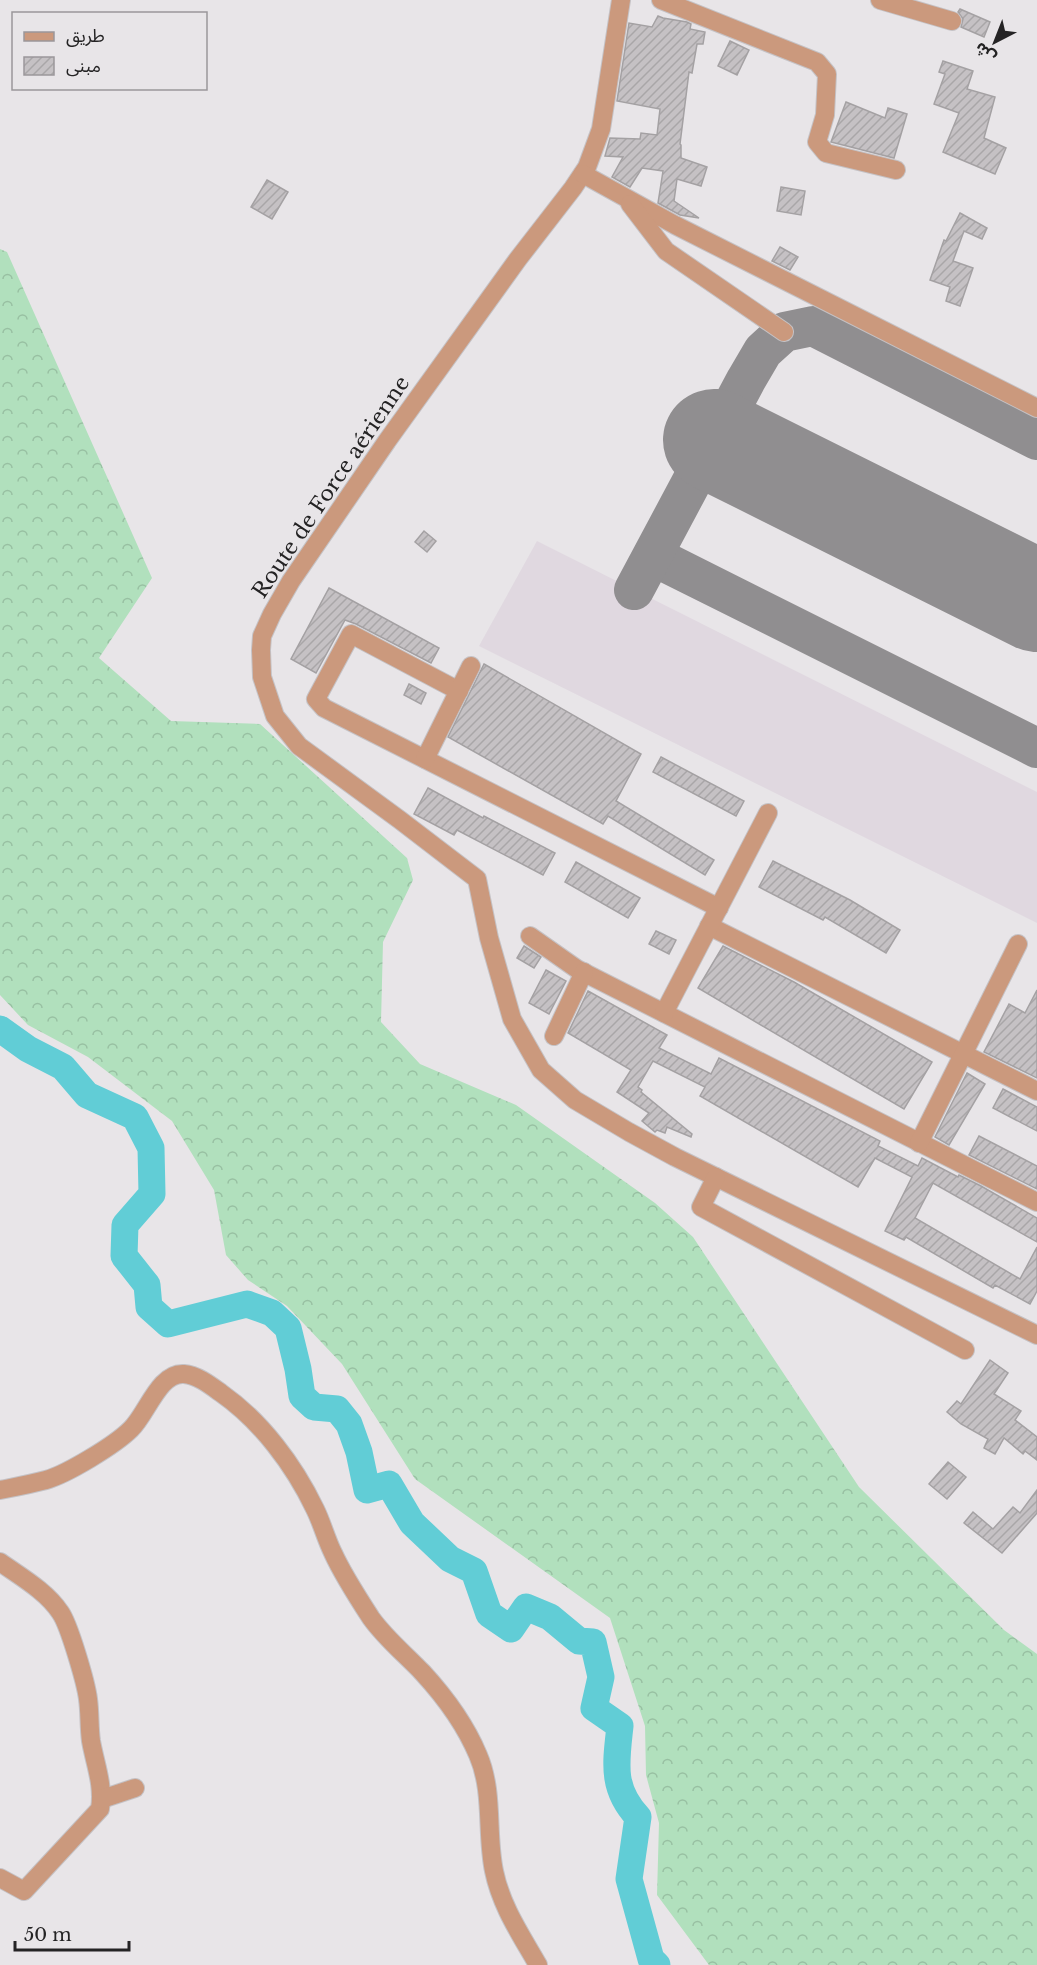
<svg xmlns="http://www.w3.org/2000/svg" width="1037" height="1965" font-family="'Libre Baskerville','Noto Sans Arabic',serif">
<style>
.built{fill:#e0d8e0}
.forest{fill:url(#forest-crowns)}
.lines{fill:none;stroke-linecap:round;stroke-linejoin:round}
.river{stroke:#61cdd6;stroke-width:27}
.taxiway{stroke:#908e90;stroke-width:40}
.runway{stroke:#908e90;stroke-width:102}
.building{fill:url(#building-hatch);stroke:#a4a1a3;stroke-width:1.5}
.minor-casing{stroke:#c5c2c5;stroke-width:20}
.minor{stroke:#cb997d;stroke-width:18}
.labels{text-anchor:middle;stroke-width:4.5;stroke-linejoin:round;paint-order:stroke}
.street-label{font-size:21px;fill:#242324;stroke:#e8e5e8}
</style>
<defs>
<pattern id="forest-crowns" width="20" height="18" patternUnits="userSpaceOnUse" patternTransform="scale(1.5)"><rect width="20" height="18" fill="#b1e0bd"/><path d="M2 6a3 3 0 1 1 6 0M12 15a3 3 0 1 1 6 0" fill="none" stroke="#98c0a2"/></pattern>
<pattern id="building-hatch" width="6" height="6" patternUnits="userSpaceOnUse" patternTransform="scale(1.5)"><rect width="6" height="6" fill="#c5c1c4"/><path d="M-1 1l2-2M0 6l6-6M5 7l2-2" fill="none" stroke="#a9a6a8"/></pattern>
</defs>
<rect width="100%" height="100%" fill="#e8e5e8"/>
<path class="built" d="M537,541L1037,792V923L479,646Z"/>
<path class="forest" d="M0,249L7,252L152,578L99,658L171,721L260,724L407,858L413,880L383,942L381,1022L420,1064L516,1105L655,1203L693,1237L859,1487L1004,1630L1037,1654V1965H709L657,1895L659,1823L646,1775L645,1726L610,1618L415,1479L342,1364L287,1306L248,1280L226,1255L214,1190L172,1121L88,1057L28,1025L0,995Z"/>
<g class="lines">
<path class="river" d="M0,1029L28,1049L63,1067L87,1095L135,1117L151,1148L152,1194L125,1225L124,1256L147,1285L149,1307L168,1324L247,1304L272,1313L288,1328L298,1369L302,1396L314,1407L337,1409L349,1424L359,1452L367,1490L389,1484L412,1523L450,1559L474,1571L489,1614L511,1629L526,1607L550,1617L579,1641L593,1642L601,1677L594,1708L620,1726C616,1763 611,1788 638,1817L629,1879L651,1959L657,1965"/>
<g class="taxiway">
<path d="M653,556L1037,748"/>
<path d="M634,590L746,380L763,351L784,332L813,326L1037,440"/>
</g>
<path class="runway" d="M714,440L1037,601"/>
</g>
<g class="building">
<path d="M960,9L990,22L984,37L961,27L963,19L958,12Z"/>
<path d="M658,16L663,18L687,22L691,24L690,29L705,32L703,44H697L692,73L689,72L680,144L681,145V158L707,167L701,186L677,179L674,201L699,218L680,215L658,203L663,171L642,168L630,187L612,177L623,157L605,156L610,138L640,139L641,133L657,135L660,109L617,101L629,23L652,27Z"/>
<path d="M730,41L749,50L737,75L718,66Z"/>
<path d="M943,61L973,71L967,89L995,97L984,138L1006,148L995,174L943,152L959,113L934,104L945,74L939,72Z"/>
<path d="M846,102L885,118L888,108L907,114L894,158L831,142Z"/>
<path d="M267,180L288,192L272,219L251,207Z"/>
<path d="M781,187L805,191L801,215L777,211Z"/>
<path d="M960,213L987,228L982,239L964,231L953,261L973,268L960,306L946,301L950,287L930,280L944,240L946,241Z"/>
<path d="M780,247L798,257L790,270L772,261Z"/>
<path d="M424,531L436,541L427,552L415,542Z"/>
<path d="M329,588L439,648L431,663L356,624L345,620L316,673L291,659Z"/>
<path d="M484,664L641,754L616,801L714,860L705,875L608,816L603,824L448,737Z"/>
<path d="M409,684L426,693L421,704L404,695Z"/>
<path d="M661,757L744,801L736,816L653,772Z"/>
<path d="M428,788L483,818L484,816L555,853L543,875L457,830L454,835L414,814Z"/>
<path d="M773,861L850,900L900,930L886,953L825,917L823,920L759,887Z"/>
<path d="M576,862L640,898L628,918L565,882Z"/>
<path d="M656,931L676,940L669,954L649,944Z"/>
<path d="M524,946L541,957L534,968L517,958Z"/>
<path d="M723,946L794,982L932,1062L904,1109L698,988Z"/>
<path d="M546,970L566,981L549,1014L529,1003Z"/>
<path d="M1037,990V1078L984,1052L1009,1004L1025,1013Z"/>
<path d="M588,991L667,1035L659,1048L711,1074L719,1058L880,1141L878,1146L918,1166L922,1158L958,1177L959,1175L981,1186L1037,1218V1242L933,1183L915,1218L1020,1279L1037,1247V1291L1030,1304L995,1285L993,1288L906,1237L904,1240L885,1231L912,1177L875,1158L858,1187L700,1096L705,1087L653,1061L638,1087L642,1090L641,1092L692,1134L691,1137L667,1127L665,1133L657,1130L655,1132L642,1121L649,1113L617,1092L631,1070L568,1033Z"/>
<path d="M967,1073L985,1084L949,1145L935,1137Z"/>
<path d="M1003,1089L1037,1107V1131L993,1108Z"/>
<path d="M979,1136L1037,1166V1189L969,1155Z"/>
<path d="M990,1360L1008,1373L994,1394L1021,1411L1015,1420L1037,1437V1460L1025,1451L1023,1454L1004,1438L995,1454L984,1448L988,1439L961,1424L947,1412L957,1401L961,1404Z"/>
<path d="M948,1462L966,1477L947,1499L929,1484Z"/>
<path d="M1037,1490V1513L1002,1553L964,1523L973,1512L993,1529L1013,1507L1020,1513Z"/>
</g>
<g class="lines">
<defs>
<g id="minor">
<path d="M621,0L601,129L587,167L573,188L518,259L387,441L291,581L272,614L262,636L261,650L262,677L275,716L299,746L400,820L477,879L489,938L512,1019L541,1070L575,1100L629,1132L675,1157L1037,1335"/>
<path d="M661,0L817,62L827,74L825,115L817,142L826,153L896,170"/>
<path d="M880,0L952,21"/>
<path d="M583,174L675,225L1037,408"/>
<path d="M630,204L666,251L784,332"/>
<path d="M459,691L351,634L316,699L324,708L719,908"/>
<path d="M425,759L471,666"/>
<path d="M709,926L1037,1091"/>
<path d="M530,936L577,969L1037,1202"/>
<path d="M664,1013L768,813"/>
<path d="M554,1036L584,972"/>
<path d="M919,1143L1018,944"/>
<path d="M716,1177L701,1207L965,1350"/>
<path d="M0,1490C15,1487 31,1484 46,1480C67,1474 115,1445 131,1429C147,1414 159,1372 184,1374C197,1375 210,1385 221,1393C261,1421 294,1465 315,1509C322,1523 326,1539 333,1553C343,1575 358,1598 371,1618C386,1639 405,1654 423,1673C445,1697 465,1724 478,1755C494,1792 486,1833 494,1871C501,1906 521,1935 538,1965"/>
<path d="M0,1562C21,1577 46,1591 60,1612C69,1624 86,1683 88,1699C90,1713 89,1727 91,1741C95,1764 104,1785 100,1809L24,1891L0,1878"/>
<path d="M102,1799L135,1788"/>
</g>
</defs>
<use href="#minor" class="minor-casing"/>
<use href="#minor" class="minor"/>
</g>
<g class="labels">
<g class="street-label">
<text transform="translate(331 487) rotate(-56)" y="7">Route de Force aérienne</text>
</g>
</g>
<rect x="12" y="12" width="195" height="78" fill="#e8e5e8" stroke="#9a979a" stroke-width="1.5"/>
<rect x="24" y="32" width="30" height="9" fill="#cb997d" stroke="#9a979a" stroke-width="1.5"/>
<text x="66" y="42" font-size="18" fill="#242324">طريق</text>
<rect x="24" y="57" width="30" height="18" fill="url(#building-hatch)" stroke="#9a979a" stroke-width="1.5"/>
<text x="66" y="72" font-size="18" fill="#242324">مبنى</text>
<g transform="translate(995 42) rotate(222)" stroke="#e8e5e8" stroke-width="4.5" paint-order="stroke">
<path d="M0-4.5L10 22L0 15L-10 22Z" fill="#242324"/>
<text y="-9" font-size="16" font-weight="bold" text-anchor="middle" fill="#242324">ش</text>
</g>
<path d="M15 1941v9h114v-9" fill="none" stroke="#242324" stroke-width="3"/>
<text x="24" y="1941" font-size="18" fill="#242324" stroke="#e8e5e8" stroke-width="4.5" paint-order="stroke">50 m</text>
</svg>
